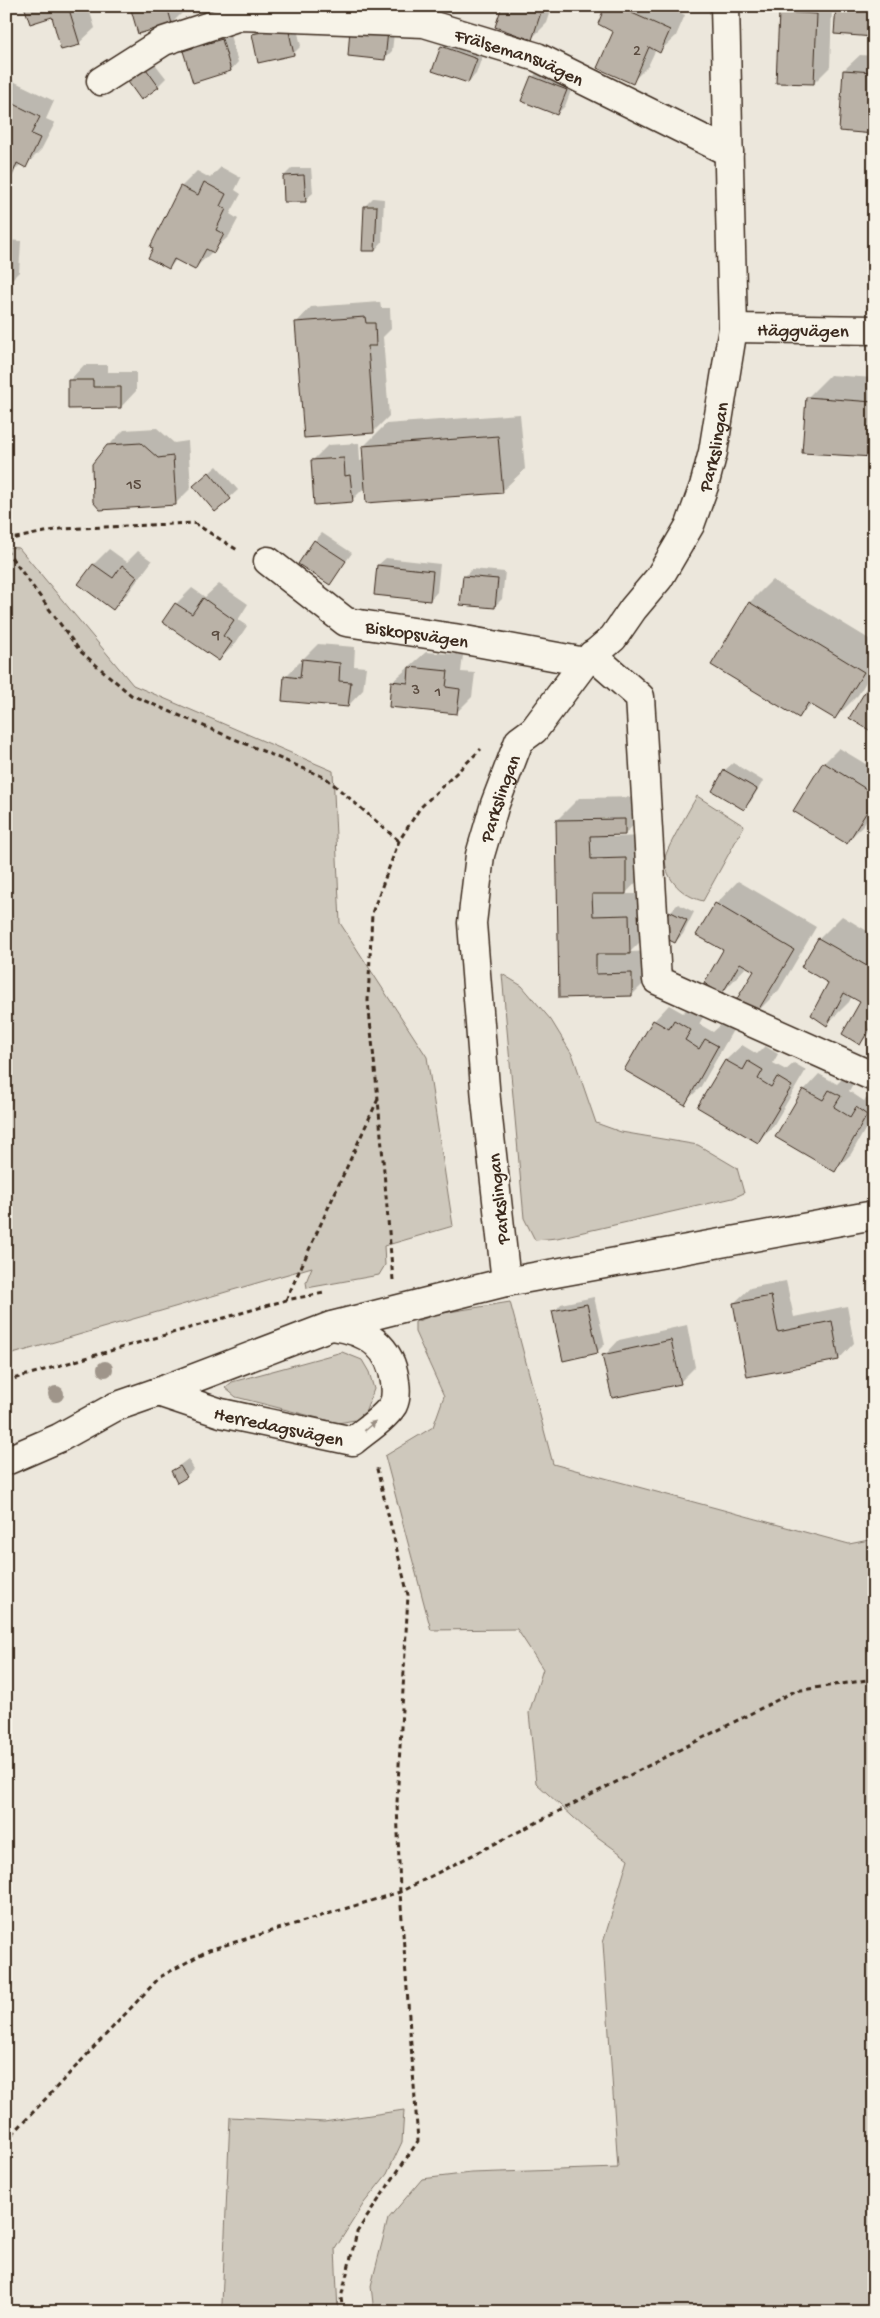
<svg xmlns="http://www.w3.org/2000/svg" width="880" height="2318" font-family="'Gochi Hand',sans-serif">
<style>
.green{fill:#cec8bc;stroke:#84796d}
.shadow{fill:#0003;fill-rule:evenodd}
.building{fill:#bab2a7;stroke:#3b2a1e}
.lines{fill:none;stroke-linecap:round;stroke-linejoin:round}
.minor-casing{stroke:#3b2a1e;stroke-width:31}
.path{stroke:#3b2a1e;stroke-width:3;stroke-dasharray:5 4;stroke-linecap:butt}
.minor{stroke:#f7f3e8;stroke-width:28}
.tree{fill:#9f958a}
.oneway{fill:#998e83}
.labels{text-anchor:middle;stroke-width:4.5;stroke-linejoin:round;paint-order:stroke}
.number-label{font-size:16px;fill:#5b4c40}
.street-label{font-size:19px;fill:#3b2a1e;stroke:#f7f3e8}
</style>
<rect width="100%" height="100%" fill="#ece7dc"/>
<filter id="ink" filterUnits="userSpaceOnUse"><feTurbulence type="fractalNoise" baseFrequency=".02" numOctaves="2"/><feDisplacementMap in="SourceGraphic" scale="10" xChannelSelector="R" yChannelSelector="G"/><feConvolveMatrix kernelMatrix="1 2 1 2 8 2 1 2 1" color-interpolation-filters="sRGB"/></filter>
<g filter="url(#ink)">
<g class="green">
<path d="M6,547L19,548L133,685L333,771L340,923L427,1057L453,1226L384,1246L385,1265L379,1275L307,1288L306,1282L312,1267L6,1356Z"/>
<path d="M697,796L744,826L703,901C683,896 665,880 665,858C666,849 691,807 697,796Z"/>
<path d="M502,974L522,986L551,1020L573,1056L596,1123L621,1132L698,1145L737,1168L744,1193L733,1198L557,1238L535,1240L524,1218Z"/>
<path d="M510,1302L553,1464L849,1544L874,1539V2312H374L371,2286L388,2219L422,2179L471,2173L618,2168L603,1943L628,1859L585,1828L536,1783L529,1713L543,1669L517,1629L431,1630L385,1456L433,1427L444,1396L415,1332V1322L437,1314Z"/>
<path d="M342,1352L362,1360L369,1372L374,1389L365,1413L355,1420L338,1423L236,1397L225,1388L232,1382Z"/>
<path d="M404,2110L402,2142L387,2174L364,2203L335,2249L338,2312H224L222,2304L230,2117L324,2122Z"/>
</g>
<g class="shadow">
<path d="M25,6H88L95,28L79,43L52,16Z"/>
<path d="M132,6H187V8L172,23Z"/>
<path d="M503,6H560L557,9L552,8L547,23L532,38Z"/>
<path d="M607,6H666L685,15L676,36L660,51L656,49L648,66L632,82Z"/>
<path d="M787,6H832L830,67L814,83L780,13Z"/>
<path d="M295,20L301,46L293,54L253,35L261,27ZM294,24L260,34V31Z"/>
<path d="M359,21L395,24L392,51L385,58Z"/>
<path d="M229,32L238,62L231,70L185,51L192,43Z"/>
<path d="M449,39L484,51L476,74L468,82L442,47Z"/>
<path d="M860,55L874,56V133L844,70Z"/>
<path d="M152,60L166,78L158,86L128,79Z"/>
<path d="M540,69L574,83L565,106L557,114L533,77Z"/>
<path d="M11,80L54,101L46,119L55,123L41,150L25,166L21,164L11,174L6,172V84Z"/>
<path d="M221,167L241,178L235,190L241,194L230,214L238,219L229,236L195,268L177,259L169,268L181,187L197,171L210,178Z"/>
<path d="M292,168H311L313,193L305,200L284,176Z"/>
<path d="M373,198L384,199L382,242L375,250L365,206Z"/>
<path d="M6,211H8L6,230Z"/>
<path d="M6,240L21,241L19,272L6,285Z"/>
<path d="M380,302L381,308H390L391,329L383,337L389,416L374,431L296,323L311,307Z"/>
<path d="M84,365H108V372H136V391L121,407L69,381Z"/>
<path d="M830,375L874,378V456L807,398Z"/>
<path d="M520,414L525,469L502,491L366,486L352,500L312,461L328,445L359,443L360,461L364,460L363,447L386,424Z"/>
<path d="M157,428L174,443L188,441L191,488L175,504L108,446L124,430Z"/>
<path d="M217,466L238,490L215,511L194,486Z"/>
<path d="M322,533L352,553L330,583L315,541Z"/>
<path d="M109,549L127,562L138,551L152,561L128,593L113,609L80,584L94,564Z"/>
<path d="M386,558L440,564L437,592L430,600L378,565Z"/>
<path d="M472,569L505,572L502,599L494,607L464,577Z"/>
<path d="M772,580L874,642V669L858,695L835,718L812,704L799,717L712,664L750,602Z"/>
<path d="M219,584L248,604L238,620L247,626L235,644L219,660L164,622L176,604L192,588L205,597Z"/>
<path d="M318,644L355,647L354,666L366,667L363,690L348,706L285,677Z"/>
<path d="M426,652L463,655L461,672L475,673L472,697L456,713L392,682Z"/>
<path d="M839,748L874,769V808L862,827L846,842L824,763Z"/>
<path d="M733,763L763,781L751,801L743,809L713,790L725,770Z"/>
<path d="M647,797V811L625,834H613V837L648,836V870L625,894H651L652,930L630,952L654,951V973L632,995L560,997L557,820L579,798Z"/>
<path d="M738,881L816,927L779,990L756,1013V971L747,966L722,993L725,950L716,904Z"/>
<path d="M678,904L694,912L683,934L675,942L670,912Z"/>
<path d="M842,916L874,935V1029L860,1043L862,1002L852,996L849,1002L827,1024L829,983L819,939Z"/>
<path d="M669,1005L683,1013L691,1005L705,1014L699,1024L713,1032L722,1024L733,1030L700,1088L684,1103L654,1021Z"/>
<path d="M742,1045L757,1054L765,1046L778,1054L773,1063L786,1070L794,1063L806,1070L773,1126L758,1141L699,1107L726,1060Z"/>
<path d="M819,1074L837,1084L846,1075L855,1080L849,1091L864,1101L872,1093L874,1094V1114L851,1154L835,1170L804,1090Z"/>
<path d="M786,1281L794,1317L847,1306L854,1343L839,1359L748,1376L734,1303L750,1288Z"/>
<path d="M594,1297L605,1344L597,1352L554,1312L561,1304Z"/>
<path d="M687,1325L695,1367L680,1382L604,1356L619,1340Z"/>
<path d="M188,1459L194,1469L186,1476L172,1471Z"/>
</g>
<g class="building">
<path d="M24,6H68L80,45L61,50L52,17L30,24Z"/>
<path d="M130,6H167L172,24L138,34Z"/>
<path d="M502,6H543L532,40L495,27Z"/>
<path d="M605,6H616L670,30L660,53L649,47L633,84L597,68L613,32L598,24Z"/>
<path d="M836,6H874V37L834,34Z"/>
<path d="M779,12L817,14L814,84L776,83Z"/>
<path d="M288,27L294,55L258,63L252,34Z"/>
<path d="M350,28L388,31L385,60L348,56Z"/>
<path d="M222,39L231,71L193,83L183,51Z"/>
<path d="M441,46L477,59L468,83L432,71Z"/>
<path d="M144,66L159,87L141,100L126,79Z"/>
<path d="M843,70L874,72V134L839,131Z"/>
<path d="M531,76L567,90L557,115L521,101Z"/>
<path d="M6,100L40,117L31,134L40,138L26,168L17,163L12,176L6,173Z"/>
<path d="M304,175L306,202H284L283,176Z"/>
<path d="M204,182L226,194L220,206L226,209L216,230L224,234L214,253L206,249L195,270L174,259L169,269L148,258L153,248L150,247L180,186L198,195Z"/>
<path d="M364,206H377L375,251H362Z"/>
<path d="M365,317L366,323H375L376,346H368L374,433L304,438L295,322Z"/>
<path d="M68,380H93V387H121V408L68,409Z"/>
<path d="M806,397L874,402V457L802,453Z"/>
<path d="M498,436L503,493L366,503L362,446Z"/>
<path d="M141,443L158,458L173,456L176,505L100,510L93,502L92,464L107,445Z"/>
<path d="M344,458L345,476L350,475L353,502L314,505L311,460Z"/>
<path d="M209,472L231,499L215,512L193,486Z"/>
<path d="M314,540L346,561L330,585L298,564Z"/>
<path d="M93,564L113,578L122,565L137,577L113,610L78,584Z"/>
<path d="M377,565L433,571L430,601L374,595Z"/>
<path d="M463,576L498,579L495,608L460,605Z"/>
<path d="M203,598L234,620L223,636L232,642L219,661L162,622L175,603L192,614Z"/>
<path d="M749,602L864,672L835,719L808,703L799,718L711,665Z"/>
<path d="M302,659L340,663L339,681L351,682L348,707L282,701L284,676L300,678Z"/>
<path d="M409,667L448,671L446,687L460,689L457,714L389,707L391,681L408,683Z"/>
<path d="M874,677V733L849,718Z"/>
<path d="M823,762L874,794V800L847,844L793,811Z"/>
<path d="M724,770L757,789L744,810L712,791Z"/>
<path d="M625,819V835L590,836L591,859L626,858V894H592L593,916L629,915L630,954H596V974L632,973V996L559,998L556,820Z"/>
<path d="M715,903L794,950L756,1014L735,1002L754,971L740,963L722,994L704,983L723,950L696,935Z"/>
<path d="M669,911L687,920L675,943L657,934Z"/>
<path d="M818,938L874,970V1021L860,1045L842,1034L860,1002L844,993L827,1026L811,1015L828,983L801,967Z"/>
<path d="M653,1020L669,1029L674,1020L691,1030L685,1040L699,1049L705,1039L718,1046L685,1105L624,1070Z"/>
<path d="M725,1060L743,1070L748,1061L763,1070L758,1079L771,1087L777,1077L792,1086L758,1143L697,1107Z"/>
<path d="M803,1089L823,1100L829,1090L841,1096L834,1107L850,1117L856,1107L867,1115L835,1172L775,1137Z"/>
<path d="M771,1296L778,1332L832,1321L839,1360L747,1377L733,1303Z"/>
<path d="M587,1304L598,1353L563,1361L552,1311Z"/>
<path d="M671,1340L681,1384L612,1398L602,1355Z"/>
<path d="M180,1466L187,1477L177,1483L171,1471Z"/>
</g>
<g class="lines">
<defs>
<g id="minor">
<path id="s1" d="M101,81L164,41L240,16L424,23L537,57L729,152"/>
<path id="s2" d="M733,328L874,330"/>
<path id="s3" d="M268,561L346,622L454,638L585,662"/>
<path d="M592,655L640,697L657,980L874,1077"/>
<path id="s4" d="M506,1282L486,1100L472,923L480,855L495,804L519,741L534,730L585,662L613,638L633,609L659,578L690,525L704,486L713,452L733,328L725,6"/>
<path id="s5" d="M158,1392L221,1413L353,1441C366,1430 384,1419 393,1405C396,1399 396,1389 395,1382C391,1346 366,1330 333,1326"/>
<path d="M6,1461L59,1438L115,1407L158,1392L331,1326L506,1282L874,1215"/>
</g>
</defs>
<use href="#minor" class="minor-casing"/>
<g class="path">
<path d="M6,540L60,529L194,523L239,551"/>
<path d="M6,550L80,651L131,695L326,778L399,841"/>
<path d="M393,1280L378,1099L368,1001L372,913L399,841L420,808L481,749"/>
<path d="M286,1300L378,1099"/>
<path d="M6,1381L286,1300L324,1293"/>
<path d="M6,2141L160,1977L209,1950L400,1892L795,1691L874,1679"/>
<path d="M343,2312L341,2298L357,2232L418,2141L400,1892L397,1803L408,1595L376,1465"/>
</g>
<use href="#minor" class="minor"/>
</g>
<g class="tree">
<circle cx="105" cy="1369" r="8"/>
<circle cx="56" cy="1394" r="8"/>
</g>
<defs><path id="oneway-solid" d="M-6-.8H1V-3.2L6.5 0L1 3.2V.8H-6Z" transform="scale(1.25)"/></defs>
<use class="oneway" href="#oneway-solid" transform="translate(370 1426) rotate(-42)"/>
</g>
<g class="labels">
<g class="number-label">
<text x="637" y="55">2</text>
<text x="134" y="489">15</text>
<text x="216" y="639">9</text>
<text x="416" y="694">3</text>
<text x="438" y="696">1</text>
</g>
<g class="street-label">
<text dy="7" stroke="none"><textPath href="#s1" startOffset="440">Frälsemansvägen</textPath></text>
<text dy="7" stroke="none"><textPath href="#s2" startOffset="70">Häggvägen</textPath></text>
<text dy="7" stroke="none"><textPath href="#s4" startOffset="909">Parkslingan</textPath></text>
<text dy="7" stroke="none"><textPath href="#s3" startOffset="171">Biskopsvägen</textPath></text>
<text dy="7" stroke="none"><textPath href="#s4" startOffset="489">Parkslingan</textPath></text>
<text transform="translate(497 1199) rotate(-96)" y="7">Parkslingan</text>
<text dy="7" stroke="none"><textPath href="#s5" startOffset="126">Herredagsvägen</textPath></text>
</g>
</g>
<rect width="880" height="2318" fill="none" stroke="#f7f3e8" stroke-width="25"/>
<rect x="12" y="12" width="855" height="2293" fill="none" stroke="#3b2a1e" stroke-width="2" filter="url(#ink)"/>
</svg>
